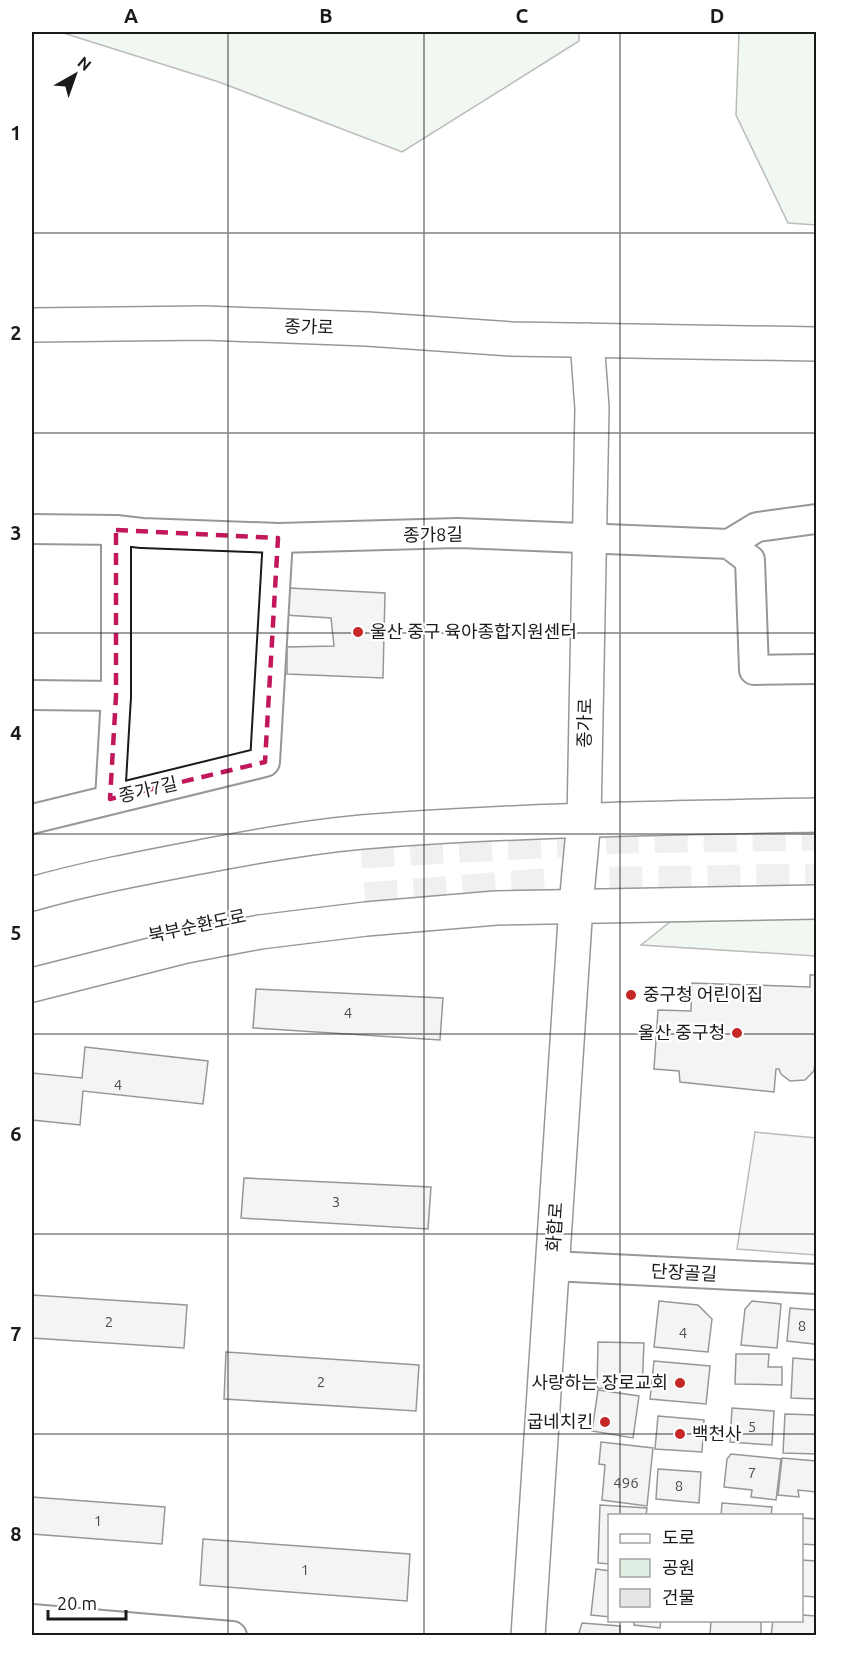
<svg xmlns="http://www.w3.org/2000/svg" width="848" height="1667" font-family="Ubuntu,'Noto Sans KR',sans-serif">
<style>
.green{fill:#e0efe3;stroke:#6a6a6a;stroke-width:1.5}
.parking{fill:#ededed;stroke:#6a6a6a;stroke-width:1.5}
.building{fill:#e6e6e6;stroke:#1a1a1a;stroke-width:1.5}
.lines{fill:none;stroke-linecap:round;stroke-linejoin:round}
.major-tunnel{stroke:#ddd;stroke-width:33;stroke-dasharray:33 16;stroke-linecap:butt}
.minor-casing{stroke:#1a1a1a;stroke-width:32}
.major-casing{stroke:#1a1a1a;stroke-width:36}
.minor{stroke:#fff;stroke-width:28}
.major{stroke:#fff;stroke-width:33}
.marked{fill:none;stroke:#c2185b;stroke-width:4.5;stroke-dasharray:12 8;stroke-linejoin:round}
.grid{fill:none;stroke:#1a1a1a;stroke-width:1.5;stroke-opacity:0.55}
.poi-dot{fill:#c62828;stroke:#fff;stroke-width:2}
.labels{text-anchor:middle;stroke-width:4.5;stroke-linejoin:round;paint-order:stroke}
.number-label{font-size:15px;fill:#4d4d4d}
.street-label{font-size:18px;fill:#1a1a1a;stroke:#fff}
.poi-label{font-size:18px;fill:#1a1a1a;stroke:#fff;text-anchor:start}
.neatline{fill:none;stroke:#1a1a1a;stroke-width:2}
.grid-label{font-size:20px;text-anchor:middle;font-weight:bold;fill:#1a1a1a}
</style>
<rect width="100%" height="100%" fill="#fff"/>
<g class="green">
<path d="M60,32H579V41L402,152L219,82Z"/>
<path d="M739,32H816V225L788,223L736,115Z"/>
<path d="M816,916V956L641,945L671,921Z"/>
</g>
<path class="parking" d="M755,1132L816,1138V1255L737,1249Z"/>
<g class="building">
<path d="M289,588L385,593L383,678L287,674V647L334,646L331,618L285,615Z"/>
<path d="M810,975H816V1055L814,1071L805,1080L790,1081L781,1074L779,1069H776L774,1092L680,1082L679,1071L654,1069L658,1010L691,1011L692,983L810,987Z"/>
<path d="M256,989L443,998L440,1040L253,1028Z"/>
<path d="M85,1047L208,1061L203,1104L83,1091L80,1125L32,1120V1073L82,1078Z"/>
<path d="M244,1178L431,1187L428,1229L241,1218Z"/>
<path d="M32,1295L187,1305L184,1348L32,1338Z"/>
<path d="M659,1301L698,1305L712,1319L708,1352L654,1347Z"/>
<path d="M752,1301L781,1304L777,1348L741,1345L745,1309Z"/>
<path d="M790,1308L816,1310V1350L814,1344L787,1341Z"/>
<path d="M598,1342L644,1343L642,1389L597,1388Z"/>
<path d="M226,1352L419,1365L416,1411L224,1399Z"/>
<path d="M736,1354H769L768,1367H782V1385L735,1384Z"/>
<path d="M793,1358L816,1360V1399L791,1398Z"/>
<path d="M654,1361L710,1366L706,1404L650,1399Z"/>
<path d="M598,1390L639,1396L633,1438L592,1431Z"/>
<path d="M732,1408L774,1411L772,1445L730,1442Z"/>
<path d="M785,1414L816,1415V1454L783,1453Z"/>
<path d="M658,1416L704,1420L702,1452L655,1449Z"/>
<path d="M601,1442L653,1448L647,1506L602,1500L605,1465L599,1464Z"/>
<path d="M731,1454L781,1459L776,1500L751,1497L752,1490L724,1487L727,1459Z"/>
<path d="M782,1458L816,1461V1492L798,1490L799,1497L778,1495Z"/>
<path d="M658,1469L701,1472L699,1503L656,1499Z"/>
<path d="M32,1497L165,1507L162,1544L32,1534Z"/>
<path d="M722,1503L772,1507L771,1516H721Z"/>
<path d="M600,1505L647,1508L646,1516H610V1564L598,1563Z"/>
<path d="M802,1518L816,1519V1545L802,1544Z"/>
<path d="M203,1539L410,1554L407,1601L200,1585Z"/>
<path d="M802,1560L816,1561V1597L802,1596Z"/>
<path d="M596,1569L610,1571V1617L591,1615Z"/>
<path d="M802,1615L816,1616V1636H771L773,1620H802Z"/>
<path d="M634,1620H661L660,1628L634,1625Z"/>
<path d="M711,1620H761V1636H710Z"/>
<path d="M582,1623L620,1626V1636H578Z"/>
</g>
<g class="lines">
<g class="major-tunnel">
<path d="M361,852L622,837L816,834"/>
<path d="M365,899L557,884L816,880"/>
</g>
<defs>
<g id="minor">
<path d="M32,529L116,530L142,533L278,538L458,533L729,544L750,560L754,670L816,669"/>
<path d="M729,544L757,527L816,519"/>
<path d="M32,695L116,696"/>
<path d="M110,799L116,696V530"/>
<path d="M32,819L265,762L278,538"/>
<path d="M552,1266L816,1279"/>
<path d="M32,1619L232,1636"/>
</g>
<g id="major">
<path d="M32,325L205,323L367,329L512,339L816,344"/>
<path d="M32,894C88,878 147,867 205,856C257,846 309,837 362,832C513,820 665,818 816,815"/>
<path d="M32,985L186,946L260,932L366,919L496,908L816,902"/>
<path d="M528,1636L576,905L584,820L592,408L587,340"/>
</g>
</defs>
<use href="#minor" class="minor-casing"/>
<use href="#major" class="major-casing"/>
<use href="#minor" class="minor"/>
<use href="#major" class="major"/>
</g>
<path d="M0 0H848V1667H0ZM116,530L278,538L265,762L110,799L116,696Z" fill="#fff" fill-opacity=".55" fill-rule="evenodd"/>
<path class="marked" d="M116,530L278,538L265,762L110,799L116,696Z"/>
<path class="grid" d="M228,32V1636M424,32V1636M620,32V1516M32,233H816M32,433H816M32,633H816M32,834H816M32,1034H816M32,1234H816M32,1434H816M620,1620V1636"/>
<g class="poi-dot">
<circle cx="358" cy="632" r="6"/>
<circle cx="631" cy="995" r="6"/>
<circle cx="737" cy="1033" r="6"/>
<circle cx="680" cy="1383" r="6"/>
<circle cx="605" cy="1422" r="6"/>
<circle cx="680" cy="1434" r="6"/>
</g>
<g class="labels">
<g class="number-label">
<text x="348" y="1018">4</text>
<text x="118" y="1090">4</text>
<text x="336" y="1207">3</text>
<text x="109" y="1327">2</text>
<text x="802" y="1331">8</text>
<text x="683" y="1338">4</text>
<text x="321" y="1387">2</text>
<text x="752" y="1432">5</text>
<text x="752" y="1478">7</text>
<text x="626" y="1488">496</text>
<text x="679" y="1491">8</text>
<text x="98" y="1526">1</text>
<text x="305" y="1575">1</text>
</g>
<g class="street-label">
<text transform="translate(309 327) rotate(2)" y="6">종가로</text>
<text transform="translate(433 535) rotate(-1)" y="6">종가8길</text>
<text transform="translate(585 723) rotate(-89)" y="6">종가로</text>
<text transform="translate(148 790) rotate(-13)" y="6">종가7길</text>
<text transform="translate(197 926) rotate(-12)" y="6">북부순환도로</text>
<text transform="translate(555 1227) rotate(-86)" y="6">화합로</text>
<text transform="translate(684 1273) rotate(3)" y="6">단장골길</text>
</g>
<g class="poi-label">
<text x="370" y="638">울산 중구 육아종합지원센터</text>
<text x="643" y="1001">중구청 어린이집</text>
<text x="725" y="1039" text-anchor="end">울산 중구청</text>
<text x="668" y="1389" text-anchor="end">사랑하는 장로교회</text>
<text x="593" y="1428" text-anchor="end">굽네치킨</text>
<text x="692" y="1440">백천사</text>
</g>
</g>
<rect width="848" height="1667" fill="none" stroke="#ffffff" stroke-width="66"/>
<rect x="608" y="1514" width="195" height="108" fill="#ffffff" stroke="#a3a3a3" stroke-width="1.5"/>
<rect x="620" y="1534" width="30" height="9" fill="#ffffff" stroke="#a3a3a3" stroke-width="1.5"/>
<text x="662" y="1544" font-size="18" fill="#1a1a1a">도로</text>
<rect x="620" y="1559" width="30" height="18" fill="#e0efe3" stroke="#a3a3a3" stroke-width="1.5"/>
<text x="662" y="1574" font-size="18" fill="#1a1a1a">공원</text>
<rect x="620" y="1589" width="30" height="18" fill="#e6e6e6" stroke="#a3a3a3" stroke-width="1.5"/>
<text x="662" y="1604" font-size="18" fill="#1a1a1a">건물</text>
<g transform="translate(75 75) rotate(40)" stroke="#ffffff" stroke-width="4.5" paint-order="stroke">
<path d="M0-4.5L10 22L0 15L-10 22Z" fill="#1a1a1a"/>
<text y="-9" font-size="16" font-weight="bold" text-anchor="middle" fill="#1a1a1a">N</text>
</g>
<path d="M48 1610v9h78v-9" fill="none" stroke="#1a1a1a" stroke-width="3"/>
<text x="57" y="1610" font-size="18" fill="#1a1a1a" stroke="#ffffff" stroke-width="4.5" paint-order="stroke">20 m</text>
<rect x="33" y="33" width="782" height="1601" class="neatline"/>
<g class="grid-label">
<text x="131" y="23">A</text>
<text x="326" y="23">B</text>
<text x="522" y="23">C</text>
<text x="717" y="23">D</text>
<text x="16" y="140">1</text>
<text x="16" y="340">2</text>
<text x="16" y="540">3</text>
<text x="16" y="740">4</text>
<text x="16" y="940">5</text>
<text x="16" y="1141">6</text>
<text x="16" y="1341">7</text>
<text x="16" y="1541">8</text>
</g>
</svg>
